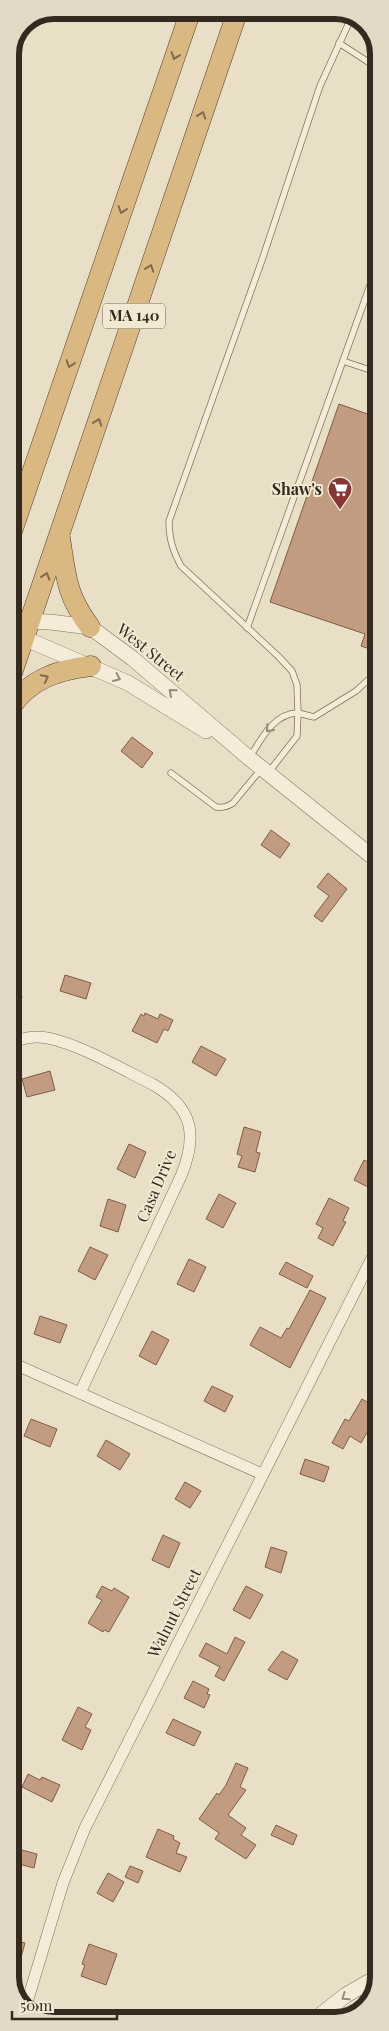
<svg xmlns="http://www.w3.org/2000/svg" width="389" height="2031" font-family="'Playfair Display',serif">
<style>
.building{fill:#c29c80;stroke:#7e5d46}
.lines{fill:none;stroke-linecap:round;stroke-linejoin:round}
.service-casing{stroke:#82715e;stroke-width:7}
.minor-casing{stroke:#82715e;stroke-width:12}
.tertiary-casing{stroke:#82715e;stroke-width:16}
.trunk-casing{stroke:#504031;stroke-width:21}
.service{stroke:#f4ecd8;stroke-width:5.5}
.minor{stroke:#f4ecd8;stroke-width:11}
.tertiary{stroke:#f4ecd8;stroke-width:15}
.trunk{stroke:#dab882;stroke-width:20}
.oneway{stroke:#7f6a4c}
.oneway2{stroke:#948b7c}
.labels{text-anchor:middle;stroke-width:4;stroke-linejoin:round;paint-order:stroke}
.shield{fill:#f1e9d4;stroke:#6d6356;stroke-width:1}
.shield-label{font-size:15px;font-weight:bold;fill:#342a20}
.poi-label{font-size:16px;font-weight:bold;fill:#342a20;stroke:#f1e9d4;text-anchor:end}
.street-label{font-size:16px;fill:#342a20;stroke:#f1e9d4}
.rim{fill:none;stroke:#342a20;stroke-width:6}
</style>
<rect width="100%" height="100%" fill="#e9dfc6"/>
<g class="building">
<path d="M339,404L379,418V652L361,646L365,634L270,602Z"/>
<path d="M132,737L153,753L142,768L121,751Z"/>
<path d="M271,830L290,844L280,858L261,845Z"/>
<path d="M328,873L347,889L322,922L314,916L329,896L317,887Z"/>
<path d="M10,967H16L22,998L10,1000Z"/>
<path d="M65,975L91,983L86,999L60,991Z"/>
<path d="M145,1013L158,1019L160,1014L173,1020L168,1031L164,1029L157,1043L132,1031L141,1014L144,1016Z"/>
<path d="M201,1046L226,1059L216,1076L192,1062Z"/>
<path d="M50,1071L55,1090L27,1097L22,1079Z"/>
<path d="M244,1127L261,1132L256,1152L260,1153L255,1172L238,1167L242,1156L237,1154Z"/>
<path d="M129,1144L146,1152L135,1178L117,1169Z"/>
<path d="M364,1160L379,1167V1176L372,1189L354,1180Z"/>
<path d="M219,1194L236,1203L223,1228L206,1219Z"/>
<path d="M329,1198L349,1208L343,1221L346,1222L333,1246L318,1238L323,1228L316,1224Z"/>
<path d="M108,1199L126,1205L118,1232L100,1226Z"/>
<path d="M90,1247L108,1255L95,1280L78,1271Z"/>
<path d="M189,1259L206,1267L194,1292L177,1284Z"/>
<path d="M286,1262L313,1276L307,1288L279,1274Z"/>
<path d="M310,1290L326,1298L290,1368L250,1345L260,1327L281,1338L287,1328L289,1329Z"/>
<path d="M40,1316L67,1325L60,1343L34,1334Z"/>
<path d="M152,1331L169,1340L156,1365L139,1356Z"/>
<path d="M212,1386L233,1396L225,1412L204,1401Z"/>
<path d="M362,1399L379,1409V1412L361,1443L350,1436L343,1449L332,1443L345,1419L349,1421Z"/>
<path d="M31,1419L57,1429L50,1447L24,1436Z"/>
<path d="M106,1440L130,1454L120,1470L97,1456Z"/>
<path d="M305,1459L329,1467L324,1482L300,1474Z"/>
<path d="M185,1482L201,1491L190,1508L175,1499Z"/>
<path d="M163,1535L180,1543L169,1568L152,1560Z"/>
<path d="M271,1547L287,1552L281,1573L265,1567Z"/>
<path d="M102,1586L112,1591L114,1588L129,1597L109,1632L104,1630L103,1632L88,1623L102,1600L96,1597Z"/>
<path d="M246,1586L263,1595L250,1619L233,1610Z"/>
<path d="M235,1637L245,1642L224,1681L215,1676L220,1667L199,1656L206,1643L227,1654Z"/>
<path d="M282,1651L298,1660L287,1680L268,1670Z"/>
<path d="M193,1681L209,1689L207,1694L210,1695L204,1708L184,1698Z"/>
<path d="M78,1707L92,1714L85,1727L91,1730L82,1750L62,1740Z"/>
<path d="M173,1719L201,1732L194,1746L166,1733Z"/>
<path d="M236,1763L248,1768L240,1787L246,1790L228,1815L246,1828L241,1835L256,1845L246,1859L215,1839L219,1833L199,1819L217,1793L219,1795L226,1785Z"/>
<path d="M28,1774L40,1780L42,1777L60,1785L52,1802L22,1787Z"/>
<path d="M276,1825L297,1835L293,1845L271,1835Z"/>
<path d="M158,1829L174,1836L173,1839L180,1843L176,1853L187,1857L180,1872L146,1857Z"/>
<path d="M14,1848L37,1854L34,1868L11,1862Z"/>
<path d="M130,1866L143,1871L138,1883L125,1877Z"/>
<path d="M108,1873L124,1882L113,1902L97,1893Z"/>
<path d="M10,1939L25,1943L14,1983H10Z"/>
<path d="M89,1944L117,1954L106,1985L81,1976L85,1965L82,1964Z"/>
</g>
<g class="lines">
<defs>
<g id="service">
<path d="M339,43L379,69"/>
<path d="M365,300L379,290"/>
<path d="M343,361L379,373"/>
<path d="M247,628L373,277L379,269"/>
<path d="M250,757C261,739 274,713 298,713C303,714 309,716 314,717L356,691L379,670"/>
<path d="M171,773L216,807C223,808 227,807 233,803L262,768"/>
<path d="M268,773L297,736L298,713L297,685L292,671L278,656L181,566C173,551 169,539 169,521L262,260L320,86L352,16"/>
</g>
<g id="minor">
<path d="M10,1044C18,1040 27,1037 36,1037C66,1036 125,1071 154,1085C193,1108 198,1135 181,1176L80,1393"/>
<path d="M10,1362L262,1474"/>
<path d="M25,2009L63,1883L85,1828L379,1244"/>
</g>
<g id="tertiary">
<path d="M10,621L50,622L90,627L132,658L249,758L379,862"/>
<path d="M10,632L128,683L206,731"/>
<path d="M313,2021L346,1995L379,1976"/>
</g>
<g id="trunk">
<path d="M10,537L191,10"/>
<path d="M60,538C66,576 66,595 90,627"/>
<path d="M10,679L238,10"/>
<path d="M10,708C30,679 57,670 91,666"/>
</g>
</defs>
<use href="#service" class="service-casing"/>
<use href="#minor" class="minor-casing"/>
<use href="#tertiary" class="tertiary-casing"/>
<use href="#trunk" class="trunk-casing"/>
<use href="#service" class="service"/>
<use href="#minor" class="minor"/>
<use href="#tertiary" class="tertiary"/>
<use href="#trunk" class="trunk"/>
</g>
<defs><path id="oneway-chevron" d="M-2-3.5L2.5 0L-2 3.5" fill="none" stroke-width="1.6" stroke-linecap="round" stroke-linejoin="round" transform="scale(1.25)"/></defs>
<g class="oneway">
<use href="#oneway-chevron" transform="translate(175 56) rotate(109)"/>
<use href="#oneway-chevron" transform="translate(202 115) rotate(-71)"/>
<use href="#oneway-chevron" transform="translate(122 210) rotate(109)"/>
<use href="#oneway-chevron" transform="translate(150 268) rotate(-71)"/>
<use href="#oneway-chevron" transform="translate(70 364) rotate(109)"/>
<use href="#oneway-chevron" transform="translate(98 422) rotate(-71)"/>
<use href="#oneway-chevron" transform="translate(46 576) rotate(-71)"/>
<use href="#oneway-chevron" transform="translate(45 678) rotate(-28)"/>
</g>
<g class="oneway2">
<use href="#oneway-chevron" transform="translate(117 678) rotate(24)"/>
<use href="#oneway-chevron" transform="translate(172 692) rotate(-139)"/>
<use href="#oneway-chevron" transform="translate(269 729) rotate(132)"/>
<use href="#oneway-chevron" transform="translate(345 1997) rotate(145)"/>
</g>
<defs>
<symbol id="supermarket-pin" viewBox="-11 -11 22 30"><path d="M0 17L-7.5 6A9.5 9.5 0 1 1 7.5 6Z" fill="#8a3535" stroke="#f1e9d4"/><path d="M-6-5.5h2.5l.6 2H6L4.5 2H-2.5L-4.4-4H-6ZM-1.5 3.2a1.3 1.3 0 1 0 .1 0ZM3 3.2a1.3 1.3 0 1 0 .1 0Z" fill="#fff"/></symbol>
</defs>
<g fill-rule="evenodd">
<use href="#supermarket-pin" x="326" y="475" width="28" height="38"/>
</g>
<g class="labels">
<rect class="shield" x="103" y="303.5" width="62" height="25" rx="4"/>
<g class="shield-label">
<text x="134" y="321">MA 140</text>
</g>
<g class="poi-label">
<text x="322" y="495">Shaw's</text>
</g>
<g class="street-label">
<text transform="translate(151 652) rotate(39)" y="6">West Street</text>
<text transform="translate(156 1186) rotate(-67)" y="6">Casa Drive</text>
<text transform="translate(174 1613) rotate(-63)" y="6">Walnut Street</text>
</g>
</g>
<path d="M0 0H389V2031H0ZM54 19H335A35 35 0 0 1 370 54V1977A35 35 0 0 1 335 2012H54A35 35 0 0 1 19 1977V54A35 35 0 0 1 54 19Z" fill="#e2dac6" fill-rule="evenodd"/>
<path class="rim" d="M54 19H335A35 35 0 0 1 370 54V1977A35 35 0 0 1 335 2012H54A35 35 0 0 1 19 1977V54A35 35 0 0 1 54 19Z"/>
<path d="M12 2011v8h105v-8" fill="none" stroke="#342a20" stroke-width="2.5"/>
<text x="20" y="2011" font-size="15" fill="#342a20" stroke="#f1e9d4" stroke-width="4" paint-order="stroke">50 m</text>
</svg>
